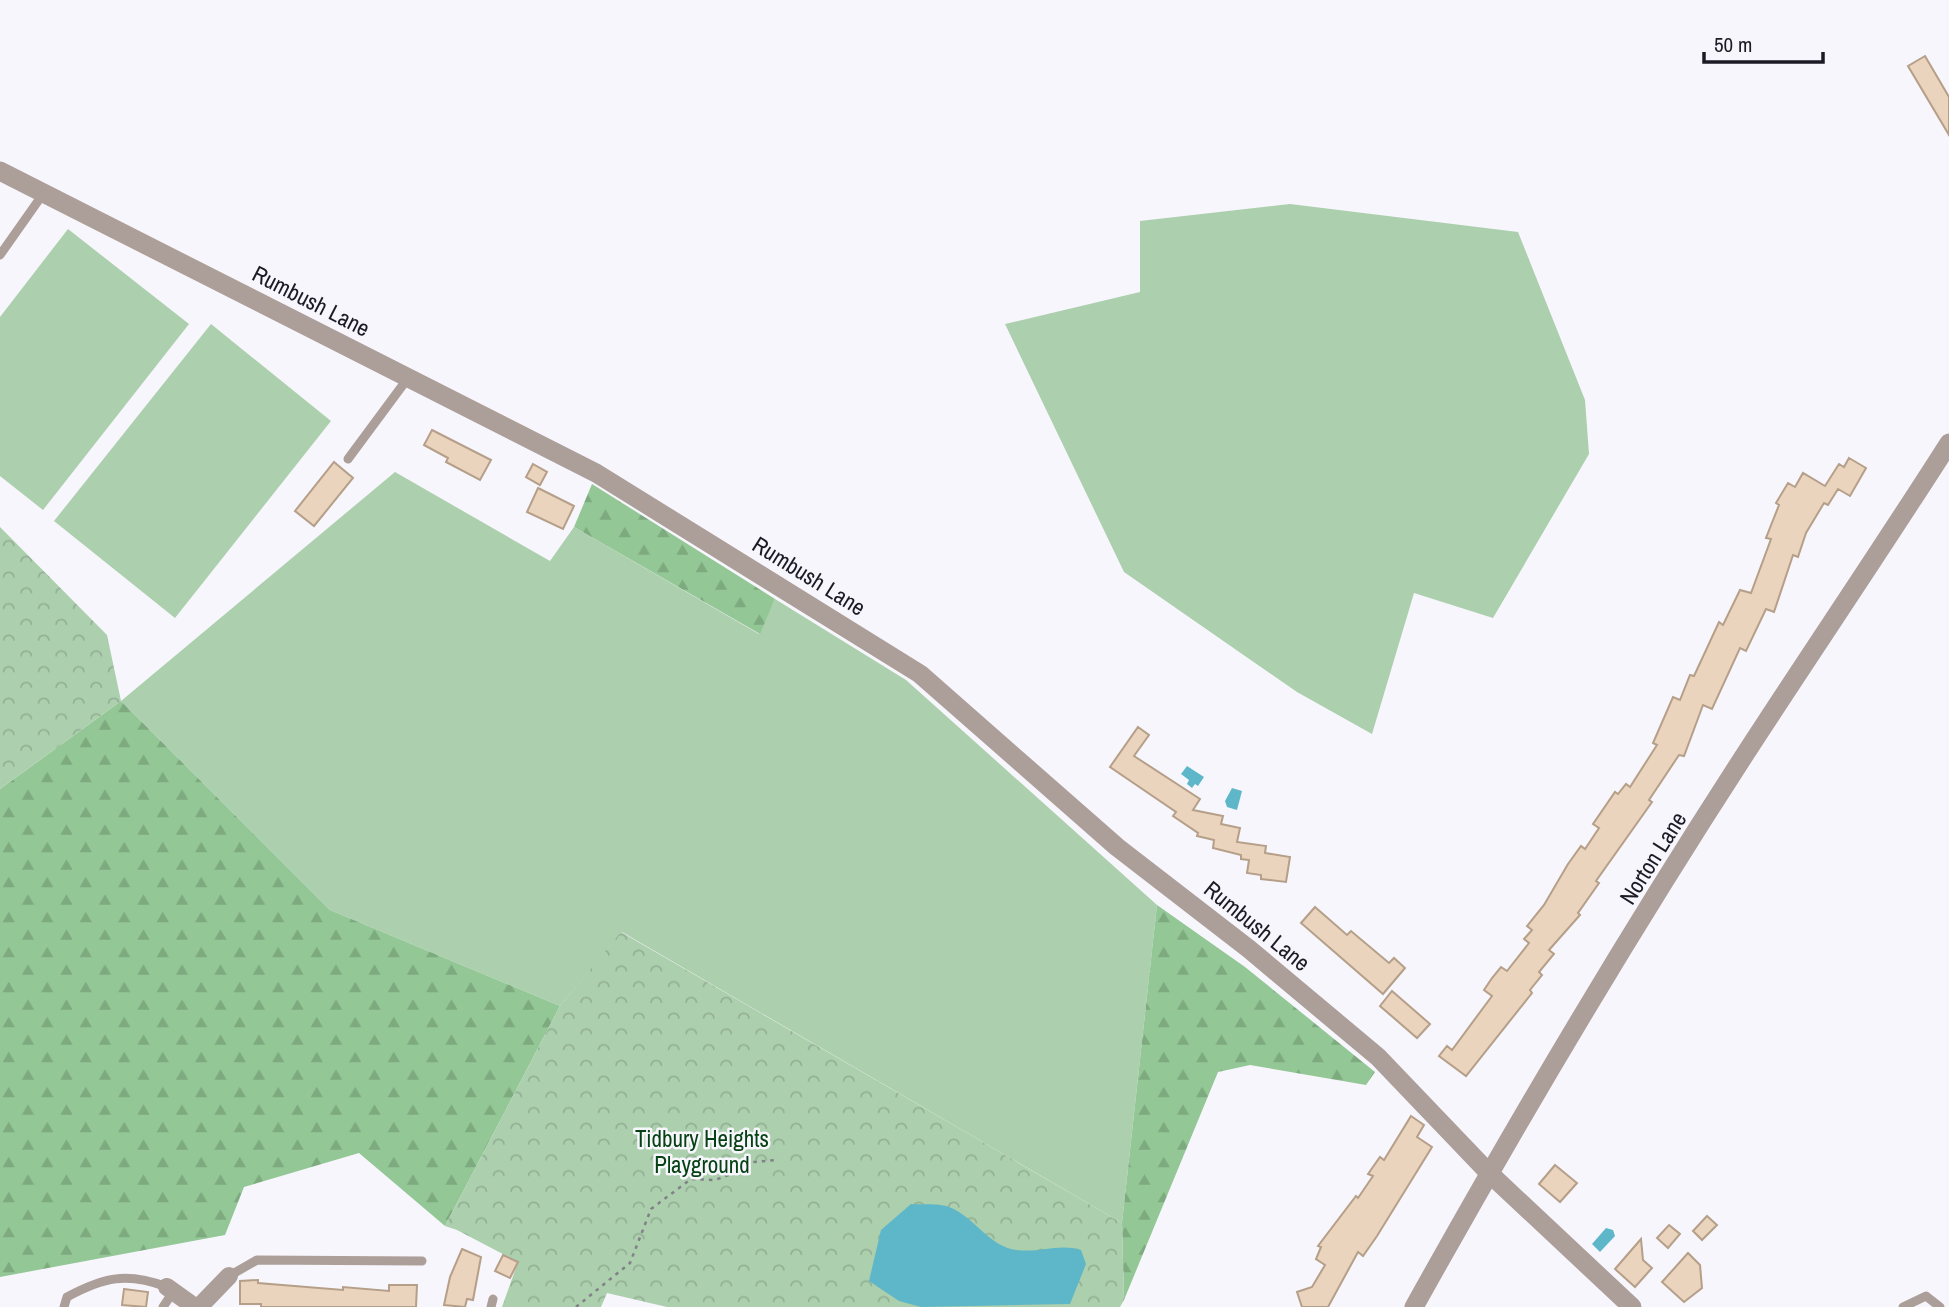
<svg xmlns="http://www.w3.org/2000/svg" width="1949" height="1307" font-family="'Archivo Narrow',sans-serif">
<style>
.green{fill:#accfad}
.forest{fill:url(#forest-firs)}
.park{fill:url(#park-crowns)}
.water{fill:#5eb7c8}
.building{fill:#ebd4bd;stroke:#b59f89;stroke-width:2}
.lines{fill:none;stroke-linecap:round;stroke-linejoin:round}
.path{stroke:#828089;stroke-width:2.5;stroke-dasharray:3.5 5;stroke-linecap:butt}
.service{stroke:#ac9e99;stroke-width:9}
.minor{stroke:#ac9e99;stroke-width:18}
.tertiary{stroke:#ac9e99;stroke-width:19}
.labels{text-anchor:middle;stroke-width:5;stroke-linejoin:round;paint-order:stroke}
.street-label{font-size:23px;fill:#1c1a24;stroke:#f7f6fc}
.park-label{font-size:23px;fill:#064113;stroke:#f7f6fc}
</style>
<defs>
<pattern id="forest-firs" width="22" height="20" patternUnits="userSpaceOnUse" patternTransform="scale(1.75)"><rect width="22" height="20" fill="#93c795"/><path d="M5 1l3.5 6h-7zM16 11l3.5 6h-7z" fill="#7eaa80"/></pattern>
<pattern id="park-crowns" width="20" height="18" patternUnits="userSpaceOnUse" patternTransform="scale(1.75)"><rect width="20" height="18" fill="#accfad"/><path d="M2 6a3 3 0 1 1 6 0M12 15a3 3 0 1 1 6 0" fill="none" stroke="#93b195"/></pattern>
</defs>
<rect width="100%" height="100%" fill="#f7f6fc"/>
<g class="green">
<path d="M1290,204L1518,232L1585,400L1589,454L1493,618L1414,593L1372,734L1297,692L1124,572L1005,324L1140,292V221Z"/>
<path d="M68,229L189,324L43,510L0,476V317Z"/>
<path d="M211,324L331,421L175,618L54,521Z"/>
<path d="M395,472L550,561L574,527L759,634L775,599L906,680L1157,905L1122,1223L622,932L560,1006L330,910L121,701Z"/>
</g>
<g class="forest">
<path d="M592,484L775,599L760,634L574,527Z"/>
<path d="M121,701L330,910L560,1006L445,1226L359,1153L244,1187L225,1235L0,1277V789Z"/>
<path d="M1157,905L1245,967L1375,1072L1366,1085L1250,1065L1218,1072L1124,1300L1122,1223Z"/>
</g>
<g class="park">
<path d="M0,527L107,635L121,701L0,789Z"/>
<path d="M621,932L1122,1223L1124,1300L1120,1307H667L607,1293L601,1307H502L518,1262L457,1230L445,1226L560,1006Z"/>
</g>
<g class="water">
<path d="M1187,766L1204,777L1198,786L1195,784L1192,788L1187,784L1189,780L1181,774Z"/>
<path d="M1232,788L1242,791L1237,810L1227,807L1225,801Z"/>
<path d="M911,1204C922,1205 939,1203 949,1207C975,1217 989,1247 1017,1250C1040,1253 1059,1243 1081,1250L1086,1264L1070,1304L921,1307L899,1301L869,1281L881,1230Z"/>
<path d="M1606,1228L1613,1230L1615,1236L1600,1252L1592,1244Z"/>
</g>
<g class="building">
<path d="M1925,56L1949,97V135L1908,66Z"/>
<path d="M432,430L491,460L480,480L446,462L448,458L424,445Z"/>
<path d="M1849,458L1866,468L1850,496L1838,489L1828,505L1824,503L1806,533L1798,557L1793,555L1774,612L1766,609L1746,651L1740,648L1712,709L1703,705L1684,756L1679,755L1649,800L1652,802L1596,881L1599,883L1578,913L1580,915L1549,950L1554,954L1539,972L1542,975L1530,990L1532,993L1466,1076L1439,1056L1447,1046L1452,1050L1492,996L1484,990L1492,978L1501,967L1507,971L1529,943L1524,939L1532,930L1527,926L1544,905L1568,864L1581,846L1585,849L1599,828L1593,824L1615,792L1618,794L1626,784L1630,787L1657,745L1653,743L1673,697L1680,700L1690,675L1694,676L1719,622L1723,625L1740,590L1751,593L1771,539L1766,538L1779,505L1776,503L1788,483L1795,487L1803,473L1825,486L1839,464L1844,467Z"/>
<path d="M334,462L353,478L314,526L295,511Z"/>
<path d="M533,464L547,472L540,485L526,477Z"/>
<path d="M538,488L574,506L563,529L527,512Z"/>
<path d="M1138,727L1149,735L1134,756L1200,799L1193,810L1223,816L1221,824L1240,828L1237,842L1266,846L1265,853L1290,857L1286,882L1261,879V875L1247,873L1249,860L1241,859V855L1213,848L1214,840L1197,836L1198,833L1173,816L1176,812L1110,767Z"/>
<path d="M1315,907L1347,935L1351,931L1389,963L1394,958L1405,968L1383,994L1301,923Z"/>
<path d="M1392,991L1430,1024L1417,1038L1380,1006Z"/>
<path d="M1411,1116L1424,1125L1417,1137L1432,1147L1377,1236L1363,1256L1358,1252L1328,1307H1302L1297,1292L1312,1287L1325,1265L1316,1259L1321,1247L1318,1246L1356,1196L1358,1198L1373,1176L1368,1174L1380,1157L1384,1160Z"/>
<path d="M1555,1165L1577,1183L1560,1202L1539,1184Z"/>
<path d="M1707,1216L1717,1225L1702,1240L1693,1231Z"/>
<path d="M1669,1225L1680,1234L1668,1248L1657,1238Z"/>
<path d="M1641,1239L1643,1260L1652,1268L1635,1287L1615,1269Z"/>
<path d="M462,1249L481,1257L473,1300L467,1299L465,1307L444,1305L450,1277Z"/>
<path d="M1688,1253L1700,1265L1702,1288L1684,1302L1662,1282Z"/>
<path d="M503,1255L518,1262L510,1278L495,1271Z"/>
<path d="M258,1280V1283L343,1290V1287L389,1291V1285H417L416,1307H261V1304H240V1281Z"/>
<path d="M124,1289L148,1292L146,1307L122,1305Z"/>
</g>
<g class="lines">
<path class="path" d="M576,1307L630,1263L651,1209L691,1179L715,1180L734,1173L741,1163L777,1160"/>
<g class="service">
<path d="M0,255L43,194"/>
<path d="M348,459L408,378"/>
<path d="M229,1276L257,1260L422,1261"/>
<path d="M64,1307L67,1297C104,1277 127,1272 167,1287"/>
<path d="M163,1307L173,1292"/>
<path d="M491,1307L493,1299"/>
<path d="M1903,1307L1926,1296L1940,1307"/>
</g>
<g class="minor">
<path d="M167,1287L195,1307"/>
<path d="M199,1307L229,1276"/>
</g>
<g class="tertiary">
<path d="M0,171L596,473L920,674L1117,847L1249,949L1378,1057L1489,1173L1632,1307"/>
<path d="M1414,1307C1526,1106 1645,906 1772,713C1831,623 1891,534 1949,443"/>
</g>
</g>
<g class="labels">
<g class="street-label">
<text transform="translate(311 301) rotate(27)" y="8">Rumbush Lane</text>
<text transform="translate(809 576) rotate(32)" y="8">Rumbush Lane</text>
<text transform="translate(1653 858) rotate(-58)" y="8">Norton Lane</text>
<text transform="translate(1257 926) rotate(39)" y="8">Rumbush Lane</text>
</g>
<g class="park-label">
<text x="702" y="1147">Tidbury Heights<tspan x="702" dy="26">Playground</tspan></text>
</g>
</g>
<path d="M1704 52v10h119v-10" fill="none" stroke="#1c1a24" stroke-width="3.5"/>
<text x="1714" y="52" font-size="21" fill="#1c1a24" stroke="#f7f6fc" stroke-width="5" paint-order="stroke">50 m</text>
</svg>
